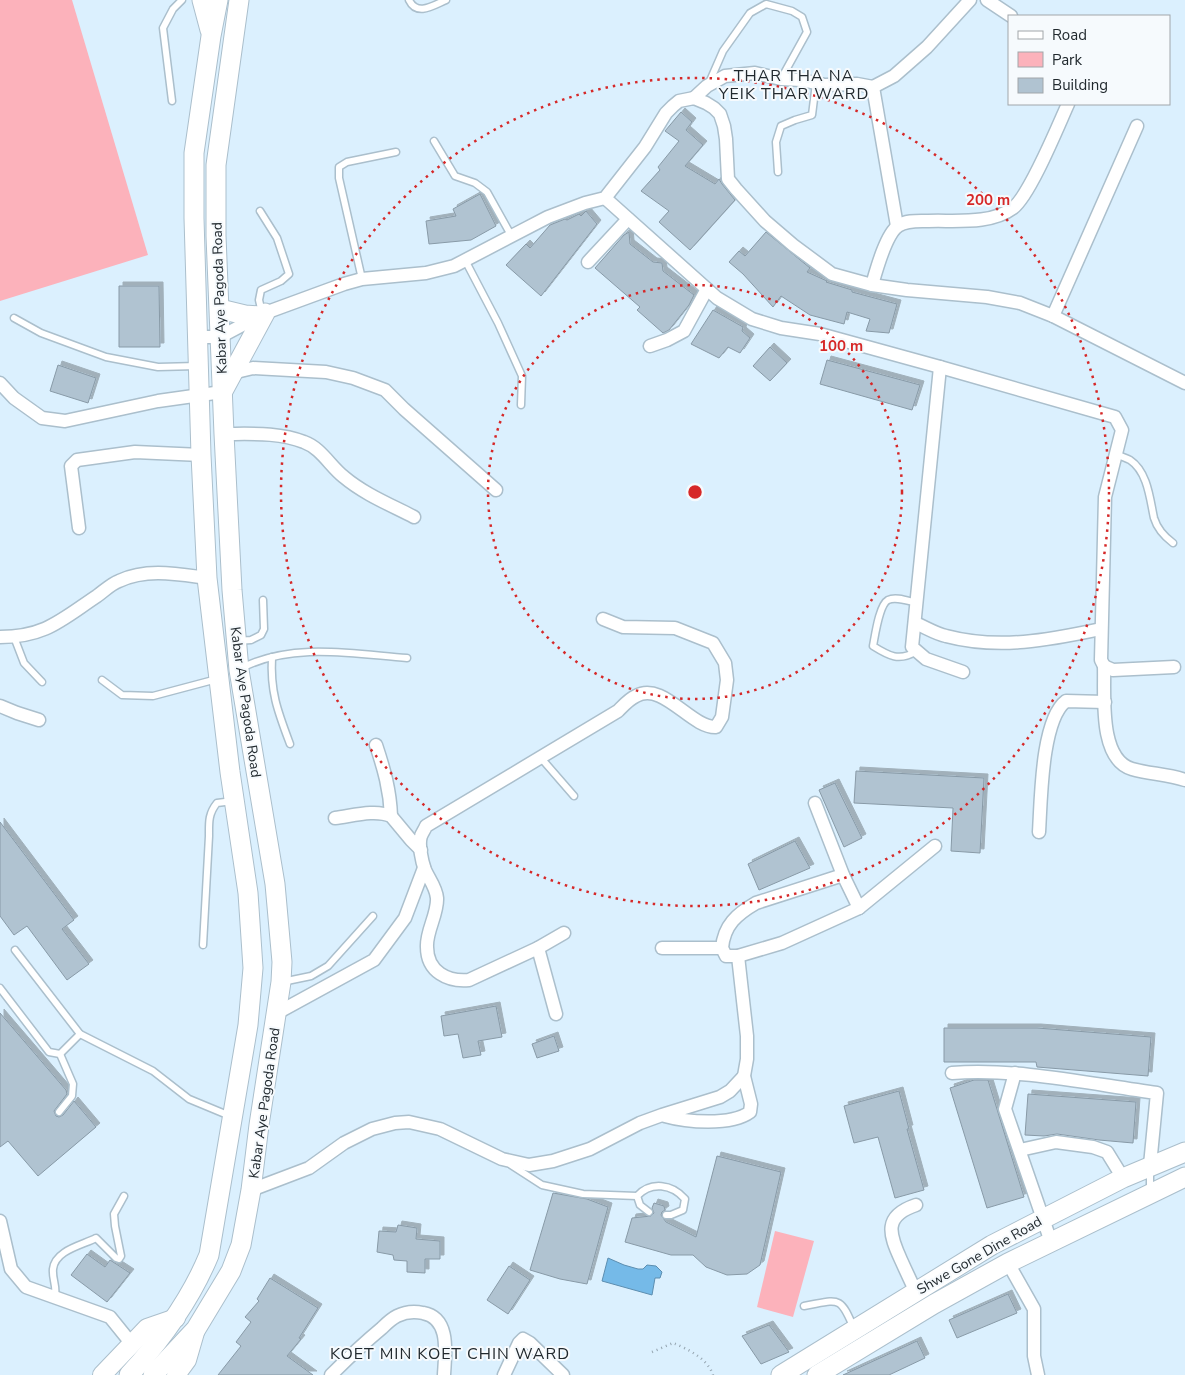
<svg xmlns="http://www.w3.org/2000/svg" width="1185" height="1375" font-family="'Nunito Sans',sans-serif">
<style>
.green{fill:#fcb2bb}
.water{fill:#75bae8;stroke:#5c8eb0}
.building{fill:#b0c3d1;stroke:#889aa7;filter:url(#shadow)}
.lines{fill:none;stroke-linecap:round;stroke-linejoin:round}
.lane-casing{stroke:#abbfcc;stroke-width:9}
.street-casing{stroke:#abbfcc;stroke-width:15}
.secondary-casing{stroke:#abbfcc;stroke-width:20}
.primary-casing{stroke:#abbfcc;stroke-width:21}
.path{stroke:#95a5b0;stroke-width:2.5;stroke-dasharray:1 4;stroke-linecap:butt}
.lane{stroke:#fff;stroke-width:6}
.street{stroke:#fff;stroke-width:12}
.secondary{stroke:#fff;stroke-width:18}
.primary{stroke:#fff;stroke-width:19}
.ring{fill:none;stroke:#d62828;stroke-width:2.5;stroke-dasharray:2.5 5}
.labels{text-anchor:middle;stroke-width:4;stroke-linejoin:round;paint-order:stroke}
.street-label{font-size:14px;fill:#21292e;stroke:#f6fafd}
.quarter-label{font-size:16px;letter-spacing:1px;fill:#21292e;stroke:#f6fafd}
.centre{fill:#d62828;stroke:#f6fafd;stroke-width:2.5}
.ring-label{font-size:15px;text-anchor:middle;font-weight:bold;fill:#d62828;stroke:#f6fafd;stroke-width:4;stroke-linejoin:round;paint-order:stroke}
</style>
<defs>
<filter id="shadow"><feDropShadow dx="4" dy="-4" stdDeviation="0" flood-color="#0004"/></filter>
</defs>
<rect width="100%" height="100%" fill="#dbf0fe"/>
<g class="green">
<path d="M0,0H72L148,255L0,301Z"/>
<path d="M775,1231L814,1241L793,1317L757,1307Z"/>
</g>
<path class="water" d="M608,1258L624,1265L638,1269H643L647,1265L656,1266L662,1272L660,1278H655L652,1295L602,1281Z"/>
<g class="building">
<path d="M681,112L692,122L686,130L703,145L685,166L715,184L719,179L722,184L735,200L690,250L659,222L669,211L641,191L660,170L658,167L679,141L665,131Z"/>
<path d="M480,194L496,226L471,240L429,244L426,221L456,216L453,209Z"/>
<path d="M586,211L597,224L541,296L506,265L526,244L530,248L550,225L565,219L567,220L579,214L581,216Z"/>
<path d="M629,232L630,244L653,262L662,263L663,271L694,295L689,305L669,330L663,333L637,310L640,307L595,268L624,235Z"/>
<path d="M766,232L810,268L807,272L827,281L826,282L852,290V292L897,304L889,333L866,331L870,319L847,312L844,324L810,315L781,296L773,307L743,274L729,262L739,251L745,256Z"/>
<path d="M119,286H159L160,347H119Z"/>
<path d="M713,310L743,327L742,331L750,338L740,353L728,347L719,358L691,344Z"/>
<path d="M770,347L787,363L770,381L753,366Z"/>
<path d="M827,360L920,385L912,410L820,384Z"/>
<path d="M58,365L96,378L88,403L50,391Z"/>
<path d="M856,771L984,778L980,853L951,851L953,808L854,803Z"/>
<path d="M835,783L862,838L844,847L819,790Z"/>
<path d="M0,822L74,920L62,929L89,964L67,980L27,926L14,935L0,916Z"/>
<path d="M795,841L810,868L759,890L748,864Z"/>
<path d="M496,1006L502,1037L478,1041L481,1055L463,1058L458,1034L444,1036L441,1016Z"/>
<path d="M0,1013L66,1090L67,1094L54,1111L56,1116L59,1117L63,1115L74,1101L96,1127L38,1176L8,1141L0,1147Z"/>
<path d="M944,1028H1037L1151,1037L1148,1076L1037,1067L1036,1062H944Z"/>
<path d="M554,1036L559,1051L537,1058L532,1044Z"/>
<path d="M974,1080H988L1024,1197L987,1208L950,1088Z"/>
<path d="M899,1091L909,1129H907L924,1190L895,1198L878,1137L854,1143L844,1106Z"/>
<path d="M1028,1094L1136,1102L1133,1143L1099,1140L1057,1134L1044,1136L1025,1135Z"/>
<path d="M717,1156L781,1172L760,1265L747,1274L727,1275L706,1267L693,1255H671L625,1242L632,1218L651,1216L654,1213L652,1208L654,1203L664,1206L665,1210L662,1212L661,1215L666,1222L696,1237Z"/>
<path d="M553,1193L587,1199L608,1207L587,1284L560,1279L530,1270Z"/>
<path d="M398,1225L417,1228L416,1239L440,1241V1259H425V1273L407,1272V1261L394,1260L393,1255L377,1252L379,1231L396,1232Z"/>
<path d="M87,1254L105,1267L110,1260L130,1273L107,1302L71,1275Z"/>
<path d="M509,1266L530,1280L508,1314L487,1300Z"/>
<path d="M270,1278L318,1308L299,1338L301,1339L287,1356L313,1375H218L241,1346L236,1342L251,1322L245,1317L259,1301L257,1299Z"/>
<path d="M1008,1294L1017,1313L957,1338L949,1320Z"/>
<path d="M769,1325L789,1352L761,1364L742,1336Z"/>
<path d="M917,1341L925,1358L889,1375H843Z"/>
</g>
<g class="lines">
<defs>
<g id="lane">
<path d="M409,0C417,17 434,5 446,0"/>
<path d="M709,83L723,51L750,13L766,4L792,11L802,17L807,32L781,79"/>
<path d="M172,101L163,28L173,9L182,0"/>
<path d="M434,141L455,176L475,183L487,192L511,235"/>
<path d="M778,172L776,142L781,126L795,120L812,115L816,83"/>
<path d="M260,211L277,238L289,274L281,281L261,290L259,300L262,313"/>
<path d="M465,260L498,323L522,376L521,405"/>
<path d="M362,279L339,178V167L347,162L396,152"/>
<path d="M14,318L41,333L106,357L158,367L197,366"/>
<path d="M1116,454C1120,456 1126,458 1130,460C1148,472 1150,500 1154,518C1157,528 1165,537 1173,543"/>
<path d="M917,603C908,601 896,596 888,600C879,605 875,636 873,646C889,656 899,662 917,651"/>
<path d="M14,637L24,663L42,682"/>
<path d="M237,641L251,640L261,635L264,629L263,600"/>
<path d="M272,657C270,692 278,712 290,744"/>
<path d="M242,668C292,642 354,654 407,658"/>
<path d="M102,680L122,695L153,696L217,679"/>
<path d="M541,758L574,796"/>
<path d="M203,945L209,836C209,823 208,814 217,803L233,801"/>
<path d="M15,950L80,1034L153,1071L189,1099L230,1116"/>
<path d="M282,982L311,976L328,966L373,916"/>
<path d="M0,988L49,1052L60,1054L80,1034"/>
<path d="M59,1112L72,1096L73,1084L60,1054"/>
<path d="M511,1165L542,1185L583,1194L637,1196C651,1181 672,1184 685,1199L683,1210L671,1215H666"/>
<path d="M1150,1191V1169"/>
<path d="M637,1196L640,1205L649,1212"/>
<path d="M55,1296C57,1286 52,1279 53,1269C55,1250 83,1245 96,1238L116,1258L119,1259L121,1256L115,1226L114,1214L124,1196"/>
<path d="M804,1306C838,1300 840,1294 854,1329"/>
</g>
<g id="street">
<path d="M987,0L1011,16"/>
<path d="M694,98L707,86L725,76L755,73L781,79L801,80L825,85L857,84L873,87"/>
<path d="M605,198L717,298L752,319L781,328L820,334L940,367L1115,417L1122,430L1105,497L1101,660L1104,666C1105,694 1098,759 1132,769C1149,774 1168,774 1185,780"/>
<path d="M897,226L873,87L894,76L927,47L970,0"/>
<path d="M588,262L628,219"/>
<path d="M872,285C876,271 886,234 898,226C906,220 918,221 928,221C955,220 990,225 1013,208C1030,195 1058,126 1068,104"/>
<path d="M1053,316L1137,126"/>
<path d="M198,337H220L265,313L344,284L362,279L426,273L454,266L548,217L585,203L605,198L645,147L666,113L673,106L679,101L694,98L706,103L714,108L720,114L724,126L726,139L728,179L736,189L765,221L793,245L832,274L872,285L907,290L987,297L1020,303L1053,316L1185,383"/>
<path d="M650,346L667,340L684,331L707,289"/>
<path d="M940,367L912,647L926,659L963,672"/>
<path d="M232,373L253,368L326,372L353,378L385,390L404,409L496,490"/>
<path d="M0,383L14,398L42,418L65,421L158,401L222,392"/>
<path d="M224,434C250,434 279,432 304,442C321,448 330,466 344,477C364,494 391,505 414,517"/>
<path d="M79,528L71,466L77,460L135,452L201,455"/>
<path d="M915,623C925,627 936,634 946,636C999,650 1049,640 1101,629"/>
<path d="M0,637C45,637 61,620 97,596C104,591 111,584 119,581C147,568 177,574 207,578"/>
<path d="M1104,666L1113,670L1174,667"/>
<path d="M0,706L17,713L39,720"/>
<path d="M376,745C384,769 390,790 391,816"/>
<path d="M815,803L843,875L859,908"/>
<path d="M335,818C352,816 375,809 391,816L411,840L421,850"/>
<path d="M1039,832C1041,802 1041,720 1066,701L1105,702"/>
<path d="M843,875L756,903C737,914 724,925 722,948L726,956H738L782,943L859,908L935,846"/>
<path d="M564,933L538,948L469,980C448,982 427,972 427,947C426,931 438,914 437,898C436,887 429,879 425,870C422,862 418,844 421,836C422,833 425,829 426,826L618,711C623,706 629,699 636,696C663,681 691,728 716,727L722,717L727,680L725,663L713,643L675,628L623,627L603,619"/>
<path d="M538,948L556,1014"/>
<path d="M662,948H722"/>
<path d="M277,1013L374,960L405,918L424,868"/>
<path d="M952,1073C1019,1068 1090,1084 1157,1093L1150,1165"/>
<path d="M1015,1073L1005,1109L1051,1242"/>
<path d="M665,1116C686,1122 731,1126 750,1112L751,1104L744,1076L747,1059V1036L738,956"/>
<path d="M1020,1150L1056,1142L1093,1147L1107,1152L1123,1178"/>
<path d="M251,1190L309,1168L344,1143L372,1129L395,1123L409,1122L440,1129L502,1159L529,1165L553,1161L590,1149L640,1123L662,1115L720,1097L730,1091L744,1076"/>
<path d="M0,1221L11,1269L26,1287L110,1317L131,1343"/>
<path d="M1008,1263L1034,1309V1356L1038,1375"/>
<path d="M916,1292C911,1282 906,1271 901,1260C889,1234 883,1216 916,1205"/>
<path d="M331,1375C347,1359 364,1343 382,1328C386,1324 391,1319 397,1316C405,1312 414,1311 423,1313C451,1318 445,1354 444,1375"/>
<path d="M504,1375L519,1343L523,1339L530,1343L563,1375"/>
</g>
<g id="secondary">
<path d="M102,1375L147,1328L176,1318"/>
<path d="M176,1375L187,1360L196,1329"/>
</g>
<g id="primary">
<path d="M202,0L210,30"/>
<path d="M220,309L245,315L260,316"/>
<path d="M223,391L265,313"/>
<path d="M129,1375C162,1339 190,1301 209,1255L248,1025L253,968L248,893L230,772L207,578L201,455L194,218V153L211,36L218,0"/>
<path d="M153,1375L196,1329L231,1271L241,1245L251,1190L259,1125L281,982L282,962L275,884L239,670L232,590L224,434L216,236V165L239,0"/>
<path d="M781,1375L992,1245L1123,1178L1185,1152"/>
<path d="M817,1375L934,1304L1008,1263L1185,1177"/>
</g>
</defs>
<use href="#lane" class="lane-casing"/>
<use href="#street" class="street-casing"/>
<use href="#secondary" class="secondary-casing"/>
<use href="#primary" class="primary-casing"/>
<path class="path" d="M652,1352L673,1343C688,1349 708,1359 713,1375"/>
<use href="#lane" class="lane"/>
<use href="#street" class="street"/>
<use href="#secondary" class="secondary"/>
<use href="#primary" class="primary"/>
</g>
<g class="ring">
<circle cx="695" cy="492" r="207"/>
<circle cx="695" cy="492" r="414"/>
</g>
<g class="labels">
<g class="street-label">
<text transform="translate(219 298) rotate(-92)" y="5">Kabar Aye Pagoda Road</text>
<text transform="translate(246 702) rotate(82)" y="5">Kabar Aye Pagoda Road</text>
<text transform="translate(264 1103) rotate(-82)" y="5">Kabar Aye Pagoda Road</text>
<text transform="translate(979 1255) rotate(-30)" y="5">Shwe Gone Dine Road</text>
</g>
<g class="quarter-label">
<text x="794" y="81">THAR THA NA<tspan x="794" dy="18">YEIK THAR WARD</tspan></text>
<text x="450" y="1359">KOET MIN KOET CHIN WARD</text>
</g>
</g>
<circle cx="695" cy="492" r="8" class="centre"/>
<g class="ring-label">
<text x="988" y="205">200 m</text>
<text x="841" y="351">100 m</text>
</g>
<rect x="1008" y="15" width="162" height="90" fill="#f6fafd" stroke="#a1a6aa"/>
<rect x="1018" y="31" width="25" height="8" fill="#ffffff" stroke="#a1a6aa"/>
<text x="1052" y="40" font-size="15" fill="#21292e">Road</text>
<rect x="1018" y="52" width="25" height="15" fill="#fcb2bb" stroke="#a1a6aa"/>
<text x="1052" y="65" font-size="15" fill="#21292e">Park</text>
<rect x="1018" y="78" width="25" height="15" fill="#b0c3d1" stroke="#a1a6aa"/>
<text x="1052" y="90" font-size="15" fill="#21292e">Building</text>
</svg>
